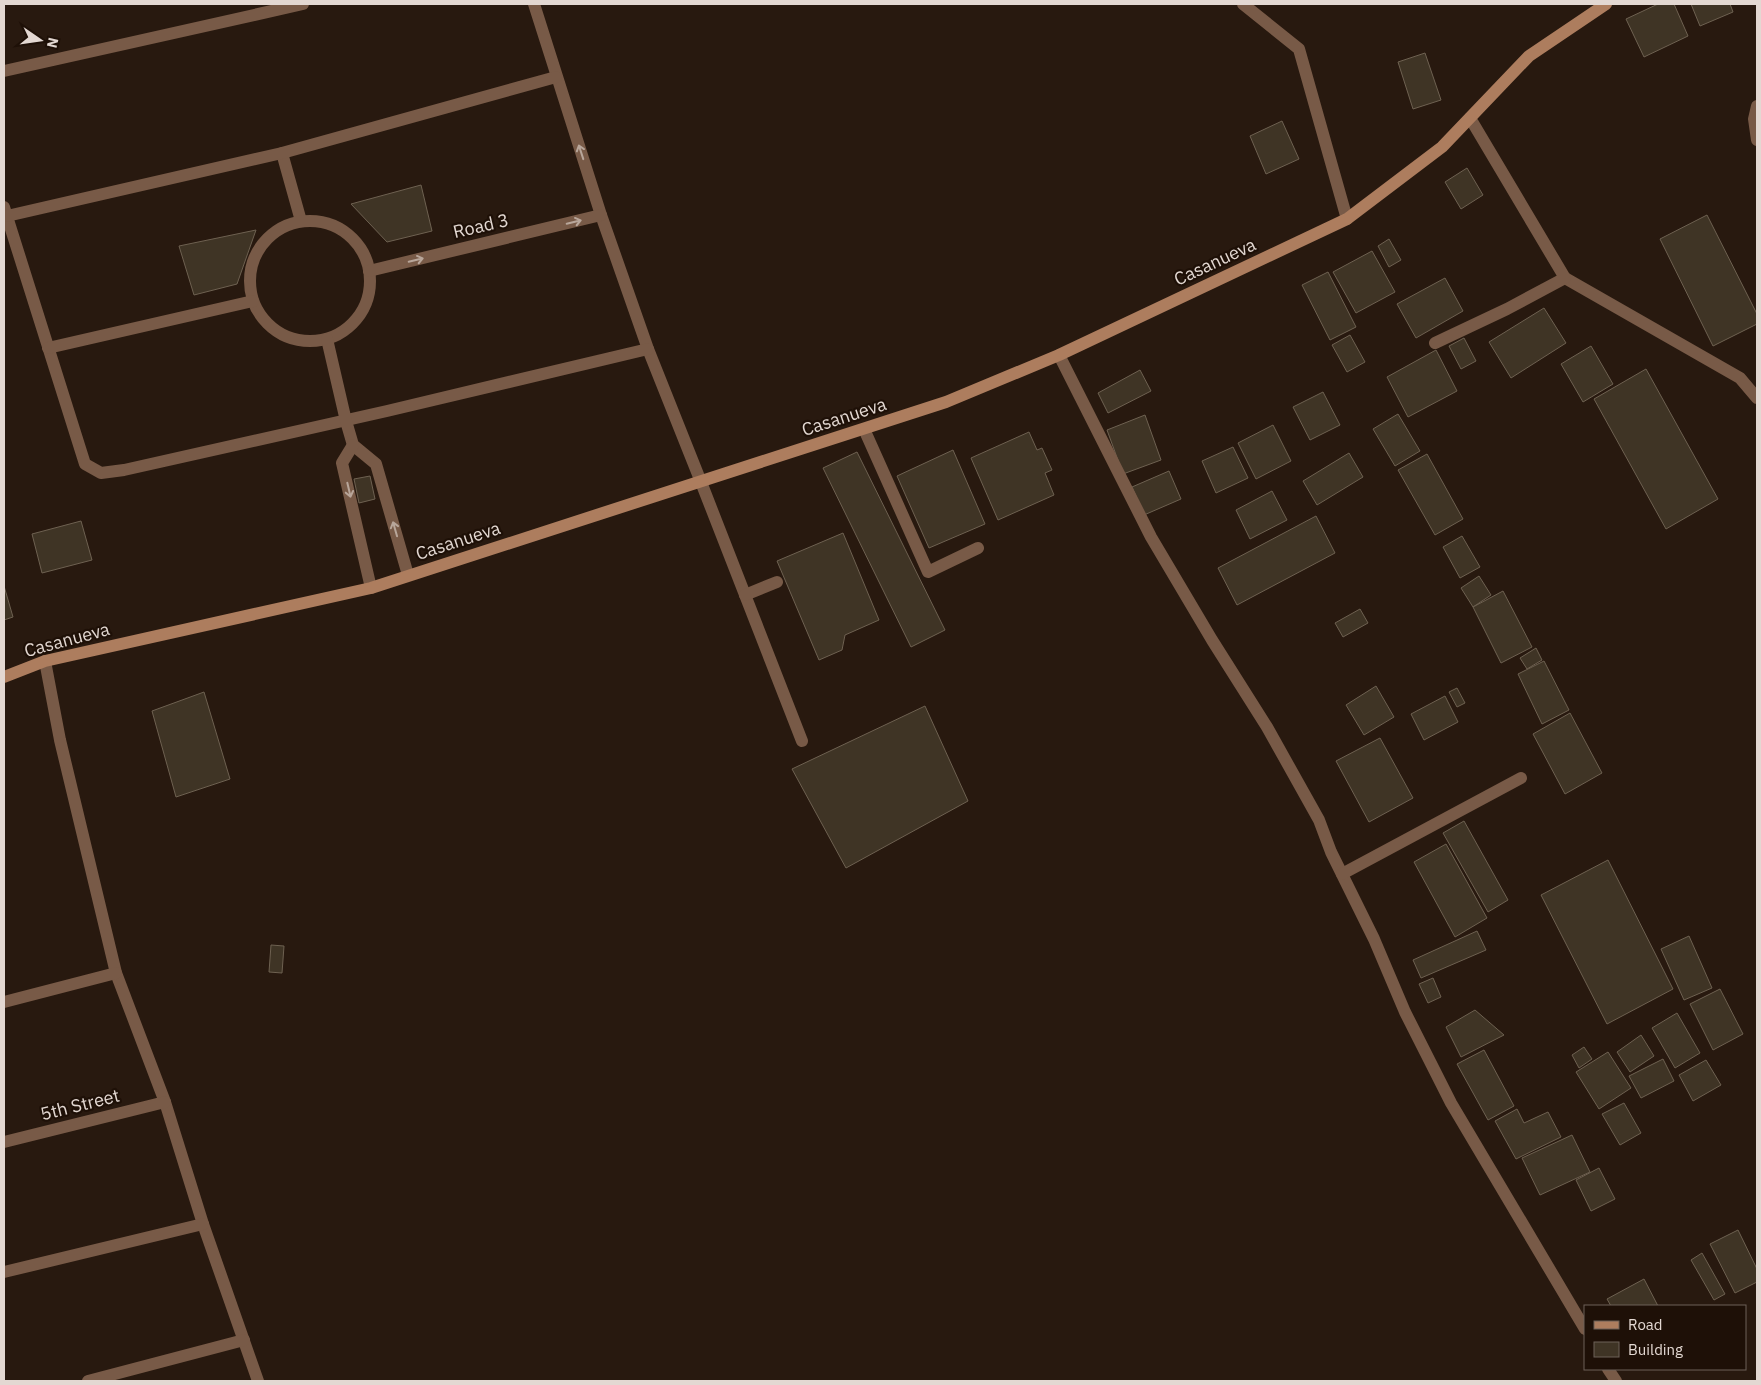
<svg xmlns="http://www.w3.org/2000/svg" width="1761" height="1385" font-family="'IBM Plex Sans',sans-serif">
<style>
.building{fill:#3f3425;stroke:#6e6151}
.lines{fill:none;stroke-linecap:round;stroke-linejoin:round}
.lane{stroke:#785a47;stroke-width:12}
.street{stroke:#785a47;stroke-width:12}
.secondary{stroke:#ad7d5e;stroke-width:12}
.oneway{stroke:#b8a69a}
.labels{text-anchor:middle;stroke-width:4.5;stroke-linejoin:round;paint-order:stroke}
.street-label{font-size:18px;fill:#e3d8d2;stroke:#1e1007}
</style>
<rect width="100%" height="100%" fill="#28190f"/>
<g class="building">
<path d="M1658,4H1674L1688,36L1644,57L1626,19Z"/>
<path d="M1691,4H1730L1733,12L1700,26Z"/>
<path d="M1425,53L1441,100L1413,109L1398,62Z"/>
<path d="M1282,121L1299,159L1266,174L1250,136Z"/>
<path d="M1467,168L1483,195L1461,209L1445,182Z"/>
<path d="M421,185L432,231L387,242L351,204Z"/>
<path d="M1707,215L1757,314V324L1713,346L1660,239Z"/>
<path d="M256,230L237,284L194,295L179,246Z"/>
<path d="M1389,239L1401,260L1389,267L1378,246Z"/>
<path d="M1372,251L1395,292L1356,313L1333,272Z"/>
<path d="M1328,272L1356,327L1330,340L1302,285Z"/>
<path d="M1445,278L1463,311L1416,338L1397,304Z"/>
<path d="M1544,308L1566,343L1511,378L1489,342Z"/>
<path d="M1350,335L1365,362L1347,372L1332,345Z"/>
<path d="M1464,338L1476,361L1461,369L1449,346Z"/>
<path d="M1591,346L1613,384L1583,402L1561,364Z"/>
<path d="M1436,350L1457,391L1408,417L1387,377Z"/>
<path d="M1646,369L1718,499L1666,529L1594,399Z"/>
<path d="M1140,370L1151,391L1108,413L1098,393Z"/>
<path d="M1323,392L1340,425L1310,440L1293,407Z"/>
<path d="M1398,414L1420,451L1395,466L1373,429Z"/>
<path d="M1145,415L1161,460L1123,474L1107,430Z"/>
<path d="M1273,425L1291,461L1256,479L1238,443Z"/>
<path d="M1029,432L1037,450L1042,448L1052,470L1045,473L1054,495L998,520L971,458Z"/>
<path d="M1233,447L1248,478L1216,493L1202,461Z"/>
<path d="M953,450L985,524L929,548L897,476Z"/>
<path d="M857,452L945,630L911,647L823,468Z"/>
<path d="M1349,453L1363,477L1317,505L1303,481Z"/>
<path d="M1427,454L1463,519L1435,535L1398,470Z"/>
<path d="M1169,471L1181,499L1144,515L1132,487Z"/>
<path d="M370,476L375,499L359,503L354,479Z"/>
<path d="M1272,491L1287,520L1250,539L1236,510Z"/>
<path d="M1316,516L1335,553L1237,605L1218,568Z"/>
<path d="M81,521L92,560L42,573L32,534Z"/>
<path d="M843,533L879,620L845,635L842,650L819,660L777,561Z"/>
<path d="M1462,536L1480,567L1460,578L1443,547Z"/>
<path d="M1479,576L1491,595L1473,607L1461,588Z"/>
<path d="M4,586L13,617L4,620Z"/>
<path d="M1503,591L1532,647L1501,663L1473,607Z"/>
<path d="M1360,609L1368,623L1343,637L1335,623Z"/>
<path d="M1536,648L1542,660L1527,669L1520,658Z"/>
<path d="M1544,661L1569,710L1542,724L1518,674Z"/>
<path d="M1376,686L1394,717L1364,735L1346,705Z"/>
<path d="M1457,688L1465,703L1457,707L1449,692Z"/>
<path d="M204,692L230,779L176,797L152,711Z"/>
<path d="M1445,696L1458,722L1424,740L1411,714Z"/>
<path d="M925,706L968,801L846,868L792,769Z"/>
<path d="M1570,713L1602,773L1565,794L1533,734Z"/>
<path d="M1380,738L1413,798L1369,822L1336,761Z"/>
<path d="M1464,821L1508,900L1488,912L1443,833Z"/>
<path d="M1446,844L1487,918L1455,937L1414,862Z"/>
<path d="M1608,860L1673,989L1607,1024L1541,895Z"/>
<path d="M1477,931L1486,950L1421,978L1413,960Z"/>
<path d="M1689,936L1712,988L1684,1000L1661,949Z"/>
<path d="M271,945L284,946L282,973L269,972Z"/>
<path d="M1433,978L1441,997L1428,1003L1419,984Z"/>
<path d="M1720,989L1743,1034L1713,1050L1690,1004Z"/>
<path d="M1475,1010L1504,1035L1461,1057L1446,1027Z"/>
<path d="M1677,1013L1700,1053L1675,1068L1652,1028Z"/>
<path d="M1641,1035L1654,1056L1630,1072L1617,1052Z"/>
<path d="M1584,1047L1592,1059L1579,1068L1572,1055Z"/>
<path d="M1484,1050L1514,1106L1488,1120L1457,1064Z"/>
<path d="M1608,1052L1631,1088L1599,1109L1576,1072Z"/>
<path d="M1663,1059L1674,1081L1641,1098L1629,1076Z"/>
<path d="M1706,1060L1721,1085L1693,1101L1679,1075Z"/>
<path d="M1624,1103L1641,1133L1620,1145L1602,1114Z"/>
<path d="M1517,1109L1524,1123L1548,1112L1561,1137L1516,1159L1495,1121Z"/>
<path d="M1572,1135L1590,1172L1540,1195L1522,1158Z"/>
<path d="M1599,1168L1615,1199L1591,1211L1576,1180Z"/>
<path d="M1738,1230L1757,1269V1282L1735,1293L1710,1244Z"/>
<path d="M1702,1253L1725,1294L1714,1300L1691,1260Z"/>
<path d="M1644,1279L1658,1306H1611L1607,1299Z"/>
</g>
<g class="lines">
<g class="lane">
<path d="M1243,4L1299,49L1347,219"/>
<path d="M864,429L928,572L978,548"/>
<path d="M701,482L802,741"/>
<path d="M745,595L777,582"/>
</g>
<g class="street">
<path d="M534,4L601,215L648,349L701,482"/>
<path d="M4,71L303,4"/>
<path d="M1757,106L1754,119L1757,140"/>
<path d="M282,153L301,221"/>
<path d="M4,207L85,464L101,473L124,470L387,411L648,349"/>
<path d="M7,216L282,153L556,77"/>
<circle cx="310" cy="281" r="60"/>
<path d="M369,271L601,215"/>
<path d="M1565,278L1740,378L1757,398"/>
<path d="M327,339L346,421L353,445L376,464L408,575"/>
<path d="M1435,343L1507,309L1565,278L1470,118"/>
<path d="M48,348L253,301"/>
<path d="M1059,355L1151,537L1212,640L1267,727L1319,820L1331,852L1374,939L1405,1012L1451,1103L1585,1329"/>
<path d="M353,445L342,463L371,588"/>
<path d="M45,661L60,740L116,973L165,1102L203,1224L258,1381"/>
<path d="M1342,874L1521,778"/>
<path d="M4,1002L116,973"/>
<path d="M4,1142L165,1102"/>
<path d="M4,1272L203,1224"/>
<path d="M1608,1369L1616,1381"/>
<path d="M88,1381L244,1340"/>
</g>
<path class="secondary" d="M4,677L45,661L371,588L946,402L1059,355L1347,219L1442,147L1529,56L1606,4"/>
</g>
<defs><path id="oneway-shaft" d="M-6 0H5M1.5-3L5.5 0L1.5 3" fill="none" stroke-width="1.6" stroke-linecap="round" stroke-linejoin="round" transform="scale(1.25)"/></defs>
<g class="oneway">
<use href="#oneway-shaft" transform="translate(581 152) rotate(-108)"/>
<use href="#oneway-shaft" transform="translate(574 222) rotate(-13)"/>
<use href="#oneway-shaft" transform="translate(416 260) rotate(-13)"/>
<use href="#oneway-shaft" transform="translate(349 490) rotate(77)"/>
<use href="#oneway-shaft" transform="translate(395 529) rotate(-106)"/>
</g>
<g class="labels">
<g class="street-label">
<text transform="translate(481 226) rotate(-13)" y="6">Road 3</text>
<text transform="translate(1215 262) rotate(-25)" y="6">Casanueva</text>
<text transform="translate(844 417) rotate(-18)" y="6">Casanueva</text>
<text transform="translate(458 541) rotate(-18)" y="6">Casanueva</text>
<text transform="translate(67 640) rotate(-15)" y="6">Casanueva</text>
<text transform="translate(80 1105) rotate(-14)" y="6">5th Street</text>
</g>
</g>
<rect width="1761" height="1385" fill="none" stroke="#e3d8d2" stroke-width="10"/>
<rect x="1584" y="1305" width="162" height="65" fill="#1e1007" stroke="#6d6058"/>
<rect x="1594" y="1321" width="25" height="8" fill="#ad7d5e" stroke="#6d6058"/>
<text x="1628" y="1330" font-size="15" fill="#e3d8d2">Road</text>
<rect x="1594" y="1342" width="25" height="15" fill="#3f3425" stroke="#6d6058"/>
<text x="1628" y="1355" font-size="15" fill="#e3d8d2">Building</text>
<g transform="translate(40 40) rotate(103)" stroke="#1e1007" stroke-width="4" paint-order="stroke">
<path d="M0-4L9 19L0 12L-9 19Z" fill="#e3d8d2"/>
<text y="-8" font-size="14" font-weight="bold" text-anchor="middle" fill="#e3d8d2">N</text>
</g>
</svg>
